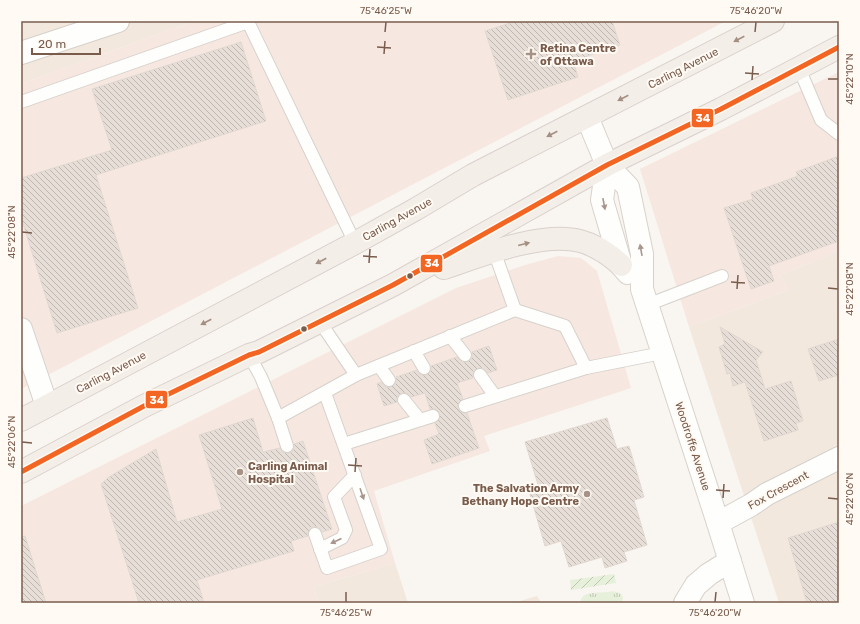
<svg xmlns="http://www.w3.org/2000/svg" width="860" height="624" font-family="Rubik,sans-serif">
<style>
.residential{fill:#f2e8de}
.commercial{fill:#f6e8e1}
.park{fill:url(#park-tufts)}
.garden{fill:url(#garden-furrows)}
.building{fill:url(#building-back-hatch);stroke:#e2d8d2}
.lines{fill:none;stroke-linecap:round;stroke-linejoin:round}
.lane-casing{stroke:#d7d1cb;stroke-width:14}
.street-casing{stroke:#d7d1cb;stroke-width:24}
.secondary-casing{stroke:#d9d2cb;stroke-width:24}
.primary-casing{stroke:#dad1cc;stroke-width:24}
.lane{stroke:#fefefd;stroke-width:12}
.street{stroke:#fefefd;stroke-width:22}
.secondary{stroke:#fefefd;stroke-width:22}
.primary{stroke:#f3eee8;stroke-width:22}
.bus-1-casing{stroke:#fffaf3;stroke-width:8}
.bus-1{stroke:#f26522;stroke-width:5}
.oneway{fill:#a48f83}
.oneway2{fill:#a8958b}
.ticks{fill:none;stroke:#7a5c4d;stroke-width:1.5}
.poi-dot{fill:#a69286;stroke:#fffaf3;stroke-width:1.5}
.bus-dot{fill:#7a5c4d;stroke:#fffaf3;stroke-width:1.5}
.labels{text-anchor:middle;stroke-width:4;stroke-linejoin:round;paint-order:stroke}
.poi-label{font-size:11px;font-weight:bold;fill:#7a5c4d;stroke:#fffaf3;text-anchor:start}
.street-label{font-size:11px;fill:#7a5c4d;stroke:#fffaf3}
.line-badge{stroke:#fffaf3;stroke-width:1.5}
.badge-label{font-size:11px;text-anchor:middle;font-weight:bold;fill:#fff}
.neatline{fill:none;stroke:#7a5c4d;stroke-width:1.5}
.ticks-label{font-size:10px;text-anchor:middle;fill:#7a5c4d}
</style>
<defs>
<pattern id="park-tufts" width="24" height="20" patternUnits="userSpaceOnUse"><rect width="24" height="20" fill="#e7f0db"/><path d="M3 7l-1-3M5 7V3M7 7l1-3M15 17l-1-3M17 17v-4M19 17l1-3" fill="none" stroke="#c0c6b4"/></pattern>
<pattern id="garden-furrows" width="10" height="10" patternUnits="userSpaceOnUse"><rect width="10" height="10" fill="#e7f0db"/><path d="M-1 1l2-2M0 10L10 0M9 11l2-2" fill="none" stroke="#c0c6b4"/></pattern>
<pattern id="building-back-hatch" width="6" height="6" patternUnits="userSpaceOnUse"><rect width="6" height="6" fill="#e6ded7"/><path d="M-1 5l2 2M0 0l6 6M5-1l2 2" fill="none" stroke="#bfb7b1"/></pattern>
</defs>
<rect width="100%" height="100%" fill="#f9f5f0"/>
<g class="residential">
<path d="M21,21H194L21,84Z"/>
<path d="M839,251V603H779L689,327L789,290L780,275Z"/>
<path d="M395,563L408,603H319L314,587Z"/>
<path d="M537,596L541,603H513Z"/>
</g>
<g class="commercial">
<path d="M194,21H726L21,389V84Z"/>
<path d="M839,72V251L780,275L789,290L689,327L640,169Z"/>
<path d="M558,256L581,258L597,271L631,388L484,436L490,451L374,491L395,563L314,587L319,603H21V506L456,288L525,265Z"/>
</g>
<path class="park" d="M612,591L620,593L623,597L622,603H580C582,588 602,595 612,591Z"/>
<path class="garden" d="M614,574L616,583L571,590L570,580Z"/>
<g class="building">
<path d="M516,21H612L620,45L573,61L578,77L508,100L485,31Z"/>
<path d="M241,42L266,121L96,175L138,308L57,333L21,217V178L112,150L92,89Z"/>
<path d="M839,156V241L769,266L774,281L751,289L724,208L753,199L751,193L798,176L796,172Z"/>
<path d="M720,327L763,352L756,360L765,389L791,381L803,421L796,423L798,430L764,441L745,382L733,386L730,373L727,374L719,347L725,344Z"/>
<path d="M839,339V375L819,381L808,349Z"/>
<path d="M489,346L497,370L488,373L483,368H479L473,372V378L457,383L463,399L458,404V409L463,413H467L479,448L432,464L424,440L439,434L435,423L440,418L438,411L435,409H430L425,393L411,397L407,393H402L397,397V402L384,406L377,384L381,382L386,387H390L396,383V377L417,370L421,375H427L431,371V366L457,357L462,362H466L472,358V352Z"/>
<path d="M253,418L263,452L280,448L282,452L289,453L293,451L294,444L303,441L332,529L322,532L317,527H312L308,532V536L291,541L294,551L197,580L204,603H139L101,484L109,477L156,449L177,522L222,509L199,435Z"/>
<path d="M607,418L617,449L629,446L644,497L634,500L647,545L624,552L627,561L605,568L602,557L569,567L561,541L545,546L529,491L539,488L525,442Z"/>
<path d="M839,522V603H807L788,538Z"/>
<path d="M25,536L46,603H21V537Z"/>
</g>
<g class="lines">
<defs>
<g id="lane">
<path d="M799,68L821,120L839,134"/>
<path d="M21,102L248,22L355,243"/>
<path d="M647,305L722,276"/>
<path d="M515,310L565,326L586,368L662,353"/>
<path d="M320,322L356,375L515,310L494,251"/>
<path d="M450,336L465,355"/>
<path d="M414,351L424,368"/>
<path d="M249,355L261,377L278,418L356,375"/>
<path d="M379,366L389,380"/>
<path d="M480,375L495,396"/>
<path d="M404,400L420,420"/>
<path d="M465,406L586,368"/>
<path d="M278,418L287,446"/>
<path d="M344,444L433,416"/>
<path d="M315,534L327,568L381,549L325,393"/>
<path d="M320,549L342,538L346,530L334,497L355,475"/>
</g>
<g id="street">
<path d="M21,53L118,21"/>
<path d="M21,329L47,406"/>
<path d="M718,523L751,505L767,494L839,458"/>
<path d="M685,603L696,585L709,574L730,561"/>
</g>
<g id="secondary">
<path d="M587,117L607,165L628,187L642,254V289L718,523L743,603"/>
<path d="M607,165L602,200L621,265L628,273"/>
</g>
<g id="primary">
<path d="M444,268C479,256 543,231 580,241C596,245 609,254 621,265"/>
<path d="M21,420L355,243L416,209L473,175L773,21"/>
<path d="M21,472L144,406L249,355L259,352L393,285L607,165L721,109L839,47"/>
</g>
</defs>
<use href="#lane" class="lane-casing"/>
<use href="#street" class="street-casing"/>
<use href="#secondary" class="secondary-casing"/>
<use href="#primary" class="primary-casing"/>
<use href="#lane" class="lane"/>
<use href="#street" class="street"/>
<use href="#secondary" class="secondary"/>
<use href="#primary" class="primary"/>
<defs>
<path id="bus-1" d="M21,472L144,406L249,355L259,352L393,285L607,165L721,109L839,47"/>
</defs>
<use href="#bus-1" class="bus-1-casing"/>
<use href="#bus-1" class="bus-1"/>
</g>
<defs><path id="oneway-solid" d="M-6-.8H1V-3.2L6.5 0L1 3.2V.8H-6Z"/></defs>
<g class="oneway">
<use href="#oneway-solid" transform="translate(739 39) rotate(153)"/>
<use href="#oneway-solid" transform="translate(623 98) rotate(153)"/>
<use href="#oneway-solid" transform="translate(552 134) rotate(153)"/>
<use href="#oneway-solid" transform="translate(524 244) rotate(-14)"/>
<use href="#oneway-solid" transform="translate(321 261) rotate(152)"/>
<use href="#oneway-solid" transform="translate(206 322) rotate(152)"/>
</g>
<g class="oneway2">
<use href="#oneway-solid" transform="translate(604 204) rotate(79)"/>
<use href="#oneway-solid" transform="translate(641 250) rotate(-100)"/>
<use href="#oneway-solid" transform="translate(362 494) rotate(71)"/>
<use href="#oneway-solid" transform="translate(336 541) rotate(155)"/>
</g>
<path class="ticks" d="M385,32L386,22M755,32L756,22M377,47L391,48M384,54L385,41M745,73L759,74M828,79H838M752,80L753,66M22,232L32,233M363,256L377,257M369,263L370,249M731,282L745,283M828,288L838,289M737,289L738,275M22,442L32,443M348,465L362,466M355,472L356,458M716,490L730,491M723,498L724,484M828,498L838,499M346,602V592M715,602L716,592"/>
<g class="poi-dot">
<path d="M529 48h4v4h4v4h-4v4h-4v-4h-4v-4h4z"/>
<circle cx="240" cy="472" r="4"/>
<circle cx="587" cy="494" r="4"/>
</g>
<g class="bus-dot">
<circle cx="410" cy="276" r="3.5"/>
<circle cx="304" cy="329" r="3.5"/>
</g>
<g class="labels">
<g class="poi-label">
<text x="540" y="52">Retina Centre<tspan x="540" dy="13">of Ottawa</tspan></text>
<text x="248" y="470">Carling Animal<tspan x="248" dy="13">Hospital</tspan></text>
<text x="579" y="492" text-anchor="end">The Salvation Army<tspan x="579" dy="13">Bethany Hope Centre</tspan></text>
</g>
<g class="street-label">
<text transform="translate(683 68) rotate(-27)" y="4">Carling Avenue</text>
<text transform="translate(397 219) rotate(-29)" y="4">Carling Avenue</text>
<text transform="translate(111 372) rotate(-28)" y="4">Carling Avenue</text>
<text transform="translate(693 446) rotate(72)" y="4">Woodroffe Avenue</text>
<text transform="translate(778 490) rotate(-29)" y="4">Fox Crescent</text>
</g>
</g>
<g class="line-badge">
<rect x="691" y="108" width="23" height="20" rx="4" fill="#f26522"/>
<rect x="420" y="254" width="23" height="19" rx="4" fill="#f26522"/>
<rect x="145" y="390" width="23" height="19" rx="4" fill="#f26522"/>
</g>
<g class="badge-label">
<text x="703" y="122">34</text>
<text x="432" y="267">34</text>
<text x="157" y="404">34</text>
</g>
<rect width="860" height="624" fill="none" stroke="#fffaf3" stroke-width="44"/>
<path d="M32 48v6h68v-6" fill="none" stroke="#7a5c4d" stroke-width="2"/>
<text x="38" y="48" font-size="12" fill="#7a5c4d" stroke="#fffaf3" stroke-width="3" paint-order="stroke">20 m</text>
<rect x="22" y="22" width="816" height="580" class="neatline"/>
<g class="ticks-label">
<text x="386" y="14">75°46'25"W</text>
<text x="756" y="14">75°46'20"W</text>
<text transform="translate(849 79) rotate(-90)" y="4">45°22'10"N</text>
<text transform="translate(11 232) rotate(-90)" y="4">45°22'08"N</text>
<text transform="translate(849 289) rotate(-90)" y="4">45°22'08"N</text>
<text transform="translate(11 442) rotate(-90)" y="4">45°22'06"N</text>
<text transform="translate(849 499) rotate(-90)" y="4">45°22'06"N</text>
<text x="346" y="616">75°46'25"W</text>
<text x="715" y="616">75°46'20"W</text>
</g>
</svg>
